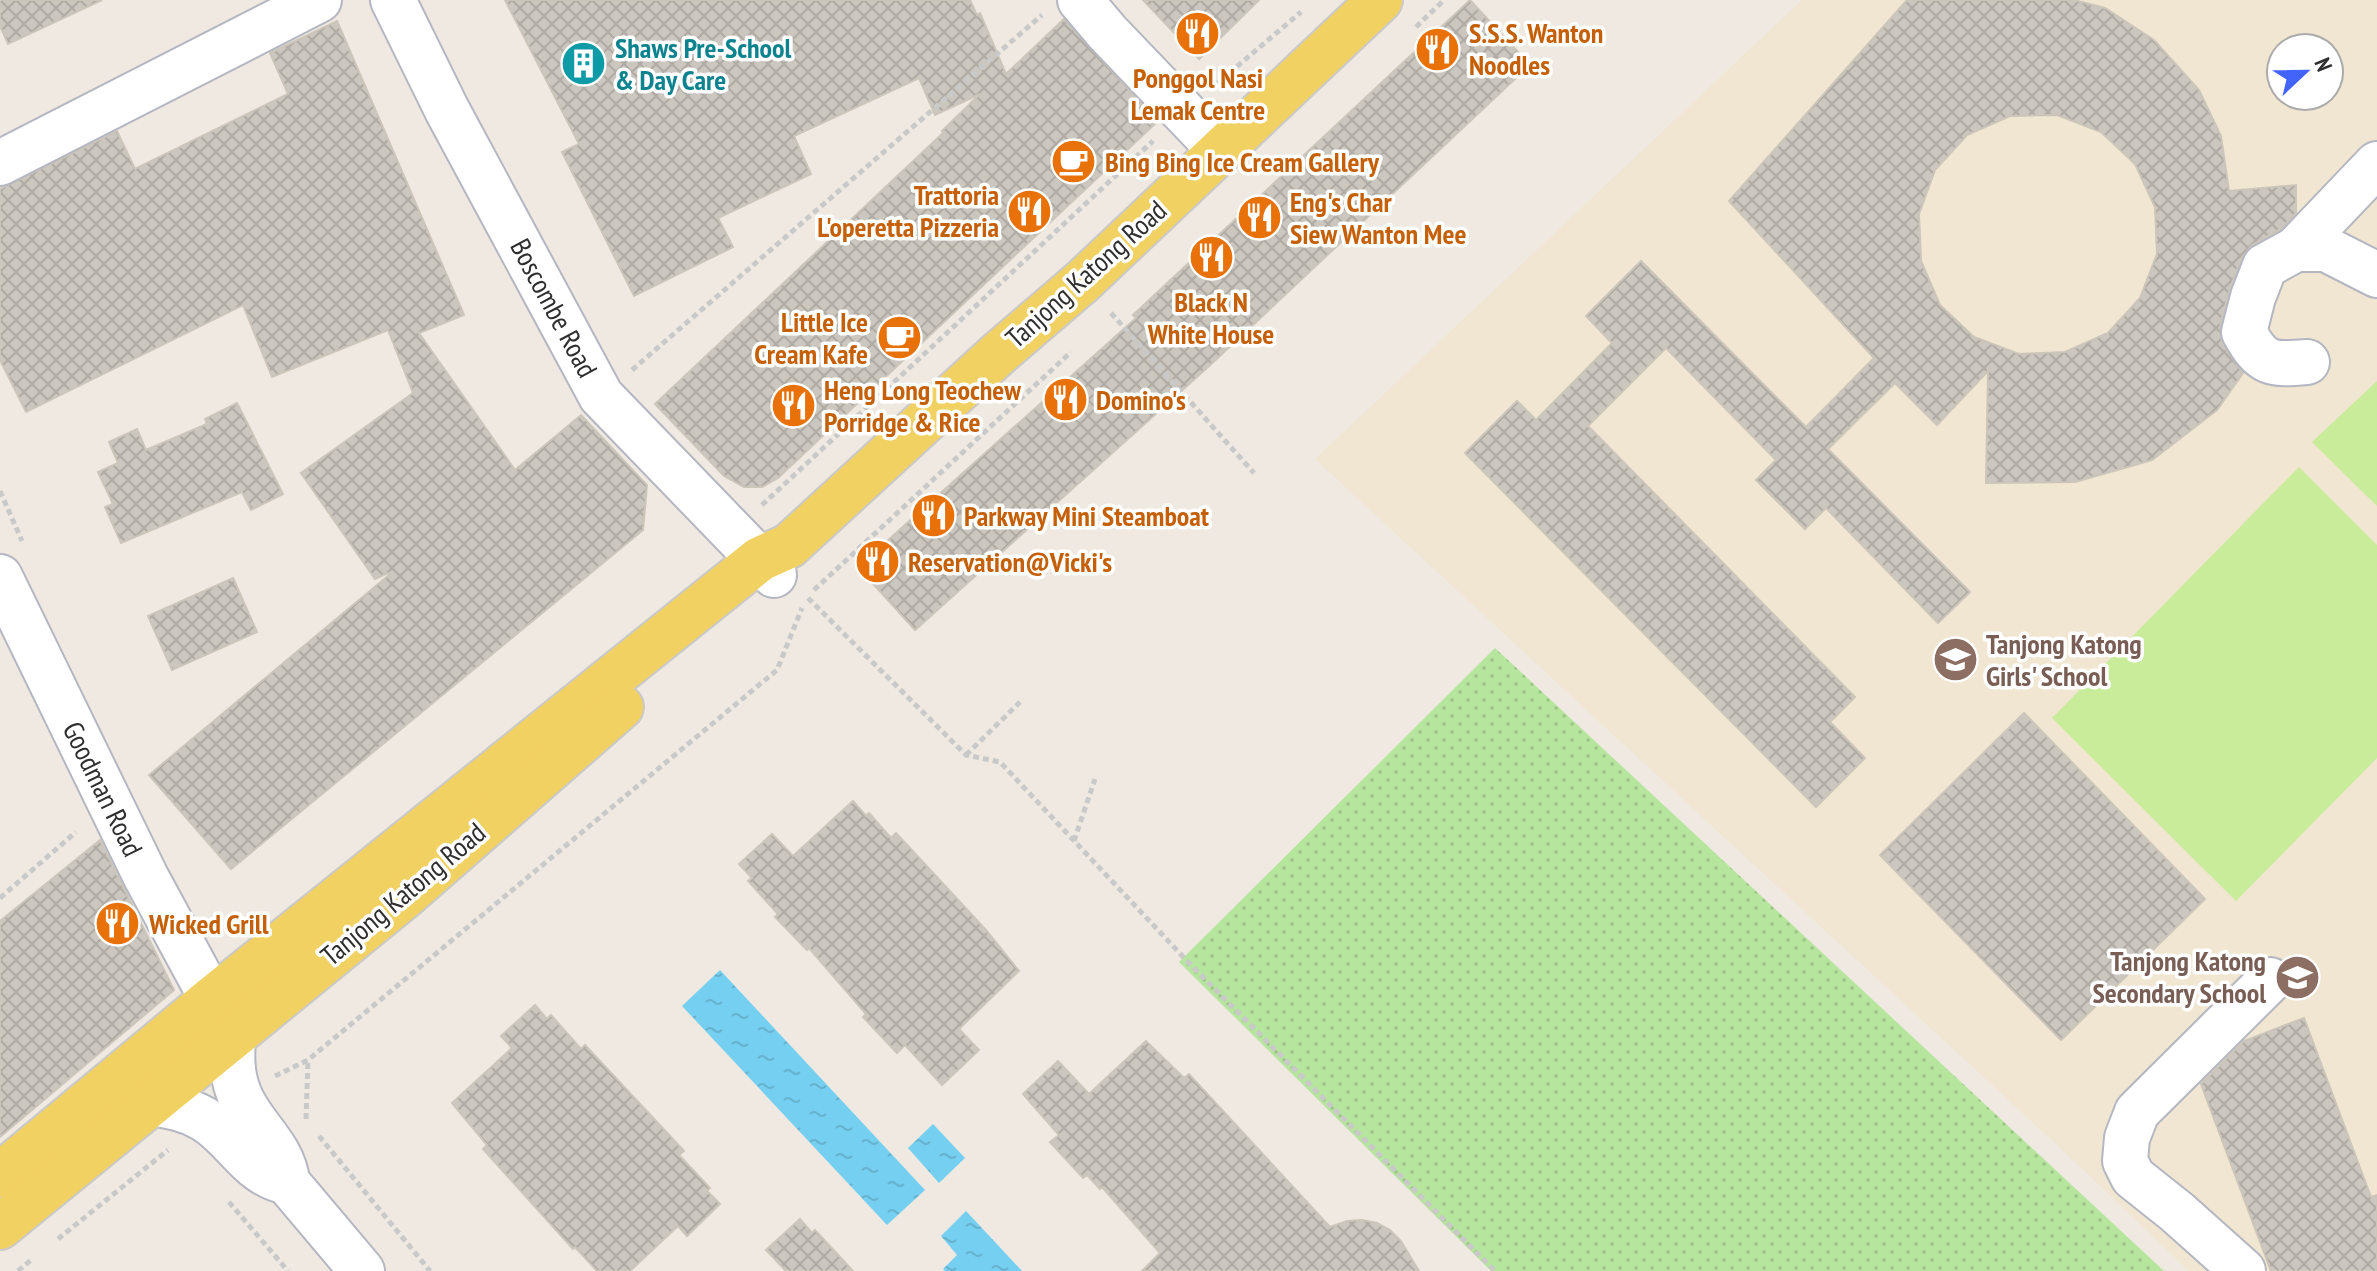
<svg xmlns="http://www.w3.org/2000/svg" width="2377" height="1271" font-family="'PT Sans Narrow',sans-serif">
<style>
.education{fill:#f0e6d1;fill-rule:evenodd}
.grass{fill:url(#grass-dots)}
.pitch{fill:#c9ec9a}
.water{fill:url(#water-ripples)}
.building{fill:url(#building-cross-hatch);stroke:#cbc5ba;stroke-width:2;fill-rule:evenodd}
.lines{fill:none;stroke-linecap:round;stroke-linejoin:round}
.minor-casing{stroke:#b4b7c1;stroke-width:48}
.major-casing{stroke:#c9c9c9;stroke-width:48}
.path{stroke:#c9c9c9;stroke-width:5;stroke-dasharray:6 4;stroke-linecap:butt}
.minor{stroke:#fff;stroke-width:44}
.major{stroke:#f2d163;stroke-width:44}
.labels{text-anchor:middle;stroke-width:7;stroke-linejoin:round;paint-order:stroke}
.food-label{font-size:28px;font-weight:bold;fill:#c56008;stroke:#fff;text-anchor:start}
.culture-label{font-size:28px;font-weight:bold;fill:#0d838f;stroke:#fff;text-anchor:start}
.street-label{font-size:28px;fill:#2e2e2e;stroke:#fff}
.education-label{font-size:28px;font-weight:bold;fill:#785e54;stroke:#fff;text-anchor:start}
</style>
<defs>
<pattern id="grass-dots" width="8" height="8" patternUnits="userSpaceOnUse" patternTransform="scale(2)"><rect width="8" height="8" fill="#b6e59e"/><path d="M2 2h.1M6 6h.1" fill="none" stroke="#9dc588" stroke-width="1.8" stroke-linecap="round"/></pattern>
<pattern id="water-ripples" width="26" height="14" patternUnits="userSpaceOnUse" patternTransform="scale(2)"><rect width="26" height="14" fill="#75cff0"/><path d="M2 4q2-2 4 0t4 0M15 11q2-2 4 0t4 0" fill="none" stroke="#66b2ce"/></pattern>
<pattern id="building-cross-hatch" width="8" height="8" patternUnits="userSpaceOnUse" patternTransform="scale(2)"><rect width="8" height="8" fill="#cbc7bf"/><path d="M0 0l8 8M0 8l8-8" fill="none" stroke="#afaba4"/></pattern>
</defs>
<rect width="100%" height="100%" fill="#efe9e1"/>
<path class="education" d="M1802,0H2377V1271H2189L2057,1145L1315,459ZM2281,48H2329V96H2281Z"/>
<path class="grass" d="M1495,648L2164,1271H1491L1179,962Z"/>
<g class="pitch">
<path d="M2377,381V506L2312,442Z"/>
<path d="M2299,467L2377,545V758L2236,901L2052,718Z"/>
</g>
<g class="water">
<path d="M720,970L925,1190L887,1225L682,1006Z"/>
<path d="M933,1124L965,1158L939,1183L908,1148Z"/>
<path d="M966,1211L1022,1271H945L943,1269L957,1255L941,1236Z"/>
</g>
<g class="building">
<path d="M0,0H102L8,44L0,26Z"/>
<path d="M505,0H970L977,15L980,13L1006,74L1064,19L1158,121L778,478L762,487H744L724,476L655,404L943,133L942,131L980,94L935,115L919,78L794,136L811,174L718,218L733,247L634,296L562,152L579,144Z"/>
<path d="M1143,0H1259L1199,59Z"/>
<path d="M1470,0L1530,65L1207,368L915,630L858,567L1136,318L1133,315Z"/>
<path d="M1907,0H2074L2105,8L2154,40L2199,90L2221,136L2229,191L2296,185V213L2281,229L2252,245L2242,257L2230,288L2220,326L2222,344L2243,373L2217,410L2152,460L2075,482L1986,483L1988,371L1937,425L1895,383L1828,449L1970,592L1938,623L1826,508L1805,529L1756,480L1776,460L1666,348L1588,426L1855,697L1830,722L1865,758L1816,807L1465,453L1517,401L1536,420L1612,343L1586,316L1641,261L1806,427L1874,358L1729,201ZM2057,115L2101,132L2135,164L2155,207L2157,254L2140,298L2108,333L2065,352L2019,354L1974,337L1940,305L1921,261L1919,214L1935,170L1967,135L2010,116Z"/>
<path d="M337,21L464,315L419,333L515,470L581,415L647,485L643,530L231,869L149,775L389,575L388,573L375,579L301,473L413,393L388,330L272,377L243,305L26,412L0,360V189L117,131L135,169L288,94L270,53Z"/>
<path d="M237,403L283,494L251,510L242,492L121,543L105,507L113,504L98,472L118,463L109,442L137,429L146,450L207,424L205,419Z"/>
<path d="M233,578L257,632L172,670L148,616Z"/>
<path d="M2024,713L2205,899L2061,1040L1880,855Z"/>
<path d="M853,801L866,816L869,813L891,838L896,833L986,930L1019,971L959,1029L979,1050L942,1085L905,1045L897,1053L863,1017L866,1014L809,948L807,950L775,917L778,914L748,881L752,878L739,864L772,834L793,856Z"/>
<path d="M100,840L174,990L0,1137V921Z"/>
<path d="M535,1005L547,1019L551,1015L581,1049L585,1045L684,1151L679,1155L710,1188L707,1191L720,1204L687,1236L678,1226L630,1271H597L575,1247L573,1249L483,1149L487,1145L452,1103L512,1048L501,1036Z"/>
<path d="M2304,1018L2371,1197L2377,1195V1271H2271L2201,1084L2244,1041Z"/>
<path d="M1146,1041L1184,1078L1189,1074L1330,1227L1347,1221L1362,1220L1377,1223L1390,1230L1401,1241L1419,1271H1142L1160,1253L1102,1187L1100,1189L1087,1175L1083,1178L1050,1142L1059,1135L1023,1094L1058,1061L1089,1094Z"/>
<path d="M800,1219L812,1233L815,1230L853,1271H786L766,1250Z"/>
</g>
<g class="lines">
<defs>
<g id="minor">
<path d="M393,0L447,110L601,396L774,575"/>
<path d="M1080,0L1107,32L1220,150"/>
<path d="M0,163L319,0"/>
<path d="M2296,249L2377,164"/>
<path d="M2307,362C2271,365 2262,365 2244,332L2253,297L2265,266L2296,249H2326L2377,275"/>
<path d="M0,577L146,877L212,999"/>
<path d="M233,1034C232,1054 231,1072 238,1091C249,1124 283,1145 287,1181"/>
<path d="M151,1103C170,1106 187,1109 204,1119C237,1139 247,1173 287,1182"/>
<path d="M287,1182L362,1271"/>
<path d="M2243,1271L2177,1212L2133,1177L2125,1161L2127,1138L2137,1112L2270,980"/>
</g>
<g id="major">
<path d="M0,1175L212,999L760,559L789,546L998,354L1083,281L1380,0"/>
<path d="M0,1227L405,896L621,707"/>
</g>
</defs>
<use href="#minor" class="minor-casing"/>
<use href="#major" class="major-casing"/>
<g class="path">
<path d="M1416,27L1444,0"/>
<path d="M1214,86L1301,12"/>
<path d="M1111,313L1254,473"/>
<path d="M632,370L1042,15"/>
<path d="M0,491L22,541"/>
<path d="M762,505L1153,141"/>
<path d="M814,590L1071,352"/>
<path d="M808,598L966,755L1000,762L1188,962L1495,1271"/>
<path d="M966,755L1020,702"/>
<path d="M1074,841L1095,779"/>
<path d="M0,898L76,832"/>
<path d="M275,1076L308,1060L777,670L802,608"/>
<path d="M306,1119L308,1060"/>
<path d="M319,1136L430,1271"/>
<path d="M229,1202L288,1271"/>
<path d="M58,1239L168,1150"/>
<path d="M18,1271L31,1260"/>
</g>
<use href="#minor" class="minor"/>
<use href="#major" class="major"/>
</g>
<defs>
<symbol id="restaurant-disc" viewBox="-11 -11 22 22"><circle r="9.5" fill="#e8710a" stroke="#fff"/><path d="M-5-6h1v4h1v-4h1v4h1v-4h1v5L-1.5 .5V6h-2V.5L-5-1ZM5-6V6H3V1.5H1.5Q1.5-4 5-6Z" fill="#fff"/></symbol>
<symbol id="building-disc" viewBox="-11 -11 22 22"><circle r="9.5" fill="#0f9aa8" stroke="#fff"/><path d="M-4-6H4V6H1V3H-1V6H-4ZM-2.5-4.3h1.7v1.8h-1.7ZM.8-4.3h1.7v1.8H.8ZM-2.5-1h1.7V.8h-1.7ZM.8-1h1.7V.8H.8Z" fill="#fff"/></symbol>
<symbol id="cafe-disc" viewBox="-11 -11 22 22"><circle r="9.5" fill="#e8710a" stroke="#fff"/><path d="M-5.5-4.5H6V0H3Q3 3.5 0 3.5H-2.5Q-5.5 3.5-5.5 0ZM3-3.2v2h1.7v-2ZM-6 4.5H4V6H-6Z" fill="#fff"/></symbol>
<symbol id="school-disc" viewBox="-11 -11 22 22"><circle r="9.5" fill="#8d6e63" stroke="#fff"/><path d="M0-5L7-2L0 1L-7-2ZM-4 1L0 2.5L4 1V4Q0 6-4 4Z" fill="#fff"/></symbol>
</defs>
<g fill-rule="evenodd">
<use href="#restaurant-disc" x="1172" y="8" width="51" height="51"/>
<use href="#restaurant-disc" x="1412" y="24" width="51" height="51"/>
<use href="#building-disc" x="558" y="38" width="51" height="51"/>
<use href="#cafe-disc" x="1048" y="136" width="51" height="51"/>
<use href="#restaurant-disc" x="1004" y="186" width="51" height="51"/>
<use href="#restaurant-disc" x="1234" y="192" width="51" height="51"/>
<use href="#restaurant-disc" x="1186" y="232" width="51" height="51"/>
<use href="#cafe-disc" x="874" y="312" width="51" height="51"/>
<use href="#restaurant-disc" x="1040" y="374" width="51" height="51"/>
<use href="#restaurant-disc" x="768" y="380" width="51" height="51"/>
<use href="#restaurant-disc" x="908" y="490" width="51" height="51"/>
<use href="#restaurant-disc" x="852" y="536" width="51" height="51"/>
<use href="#school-disc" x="1930" y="634" width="51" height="51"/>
<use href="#restaurant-disc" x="92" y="898" width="51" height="51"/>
<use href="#school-disc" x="2272" y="952" width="51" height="51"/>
</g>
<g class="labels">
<g class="food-label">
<text x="1469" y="43">S.S.S. Wanton<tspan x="1469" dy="32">Noodles</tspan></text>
<text x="1198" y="88" text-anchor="middle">Ponggol Nasi<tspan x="1198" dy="32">Lemak Centre</tspan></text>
<text x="1105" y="172">Bing Bing Ice Cream Gallery</text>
<text x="999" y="205" text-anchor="end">Trattoria<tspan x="999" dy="32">L'operetta Pizzeria</tspan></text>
<text x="1290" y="212">Eng's Char<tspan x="1290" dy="32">Siew Wanton Mee</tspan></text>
<text x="1211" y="312" text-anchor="middle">Black N<tspan x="1211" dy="32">White House</tspan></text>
<text x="868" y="332" text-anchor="end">Little Ice<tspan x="868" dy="32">Cream Kafe</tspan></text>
<text x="824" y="400">Heng Long Teochew<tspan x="824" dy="32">Porridge &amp; Rice</tspan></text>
<text x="1096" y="410">Domino's</text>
<text x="964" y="526">Parkway Mini Steamboat</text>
<text x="908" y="572">Reservation@Vicki's</text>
<text x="149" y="934">Wicked Grill</text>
</g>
<g class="culture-label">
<text x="615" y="58">Shaws Pre-School<tspan x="615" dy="32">&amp; Day Care</tspan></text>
</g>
<g class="street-label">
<text transform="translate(1086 274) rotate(-42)" y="10">Tanjong Katong Road</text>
<text transform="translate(554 308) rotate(62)" y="10">Boscombe Road</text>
<text transform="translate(103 789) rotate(64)" y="10">Goodman Road</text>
<text transform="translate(403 894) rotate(-40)" y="10">Tanjong Katong Road</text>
</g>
<g class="education-label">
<text x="1986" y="654">Tanjong Katong<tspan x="1986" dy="32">Girls' School</tspan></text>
<text x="2266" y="971" text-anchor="end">Tanjong Katong<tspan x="2266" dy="32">Secondary School</tspan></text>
</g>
</g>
<g transform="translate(2305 72) rotate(68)"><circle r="38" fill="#ffffff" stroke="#ababab" stroke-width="2"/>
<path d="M0-6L14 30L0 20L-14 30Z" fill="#4264fb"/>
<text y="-12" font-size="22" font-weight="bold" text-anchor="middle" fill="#2e2e2e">N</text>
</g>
</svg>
